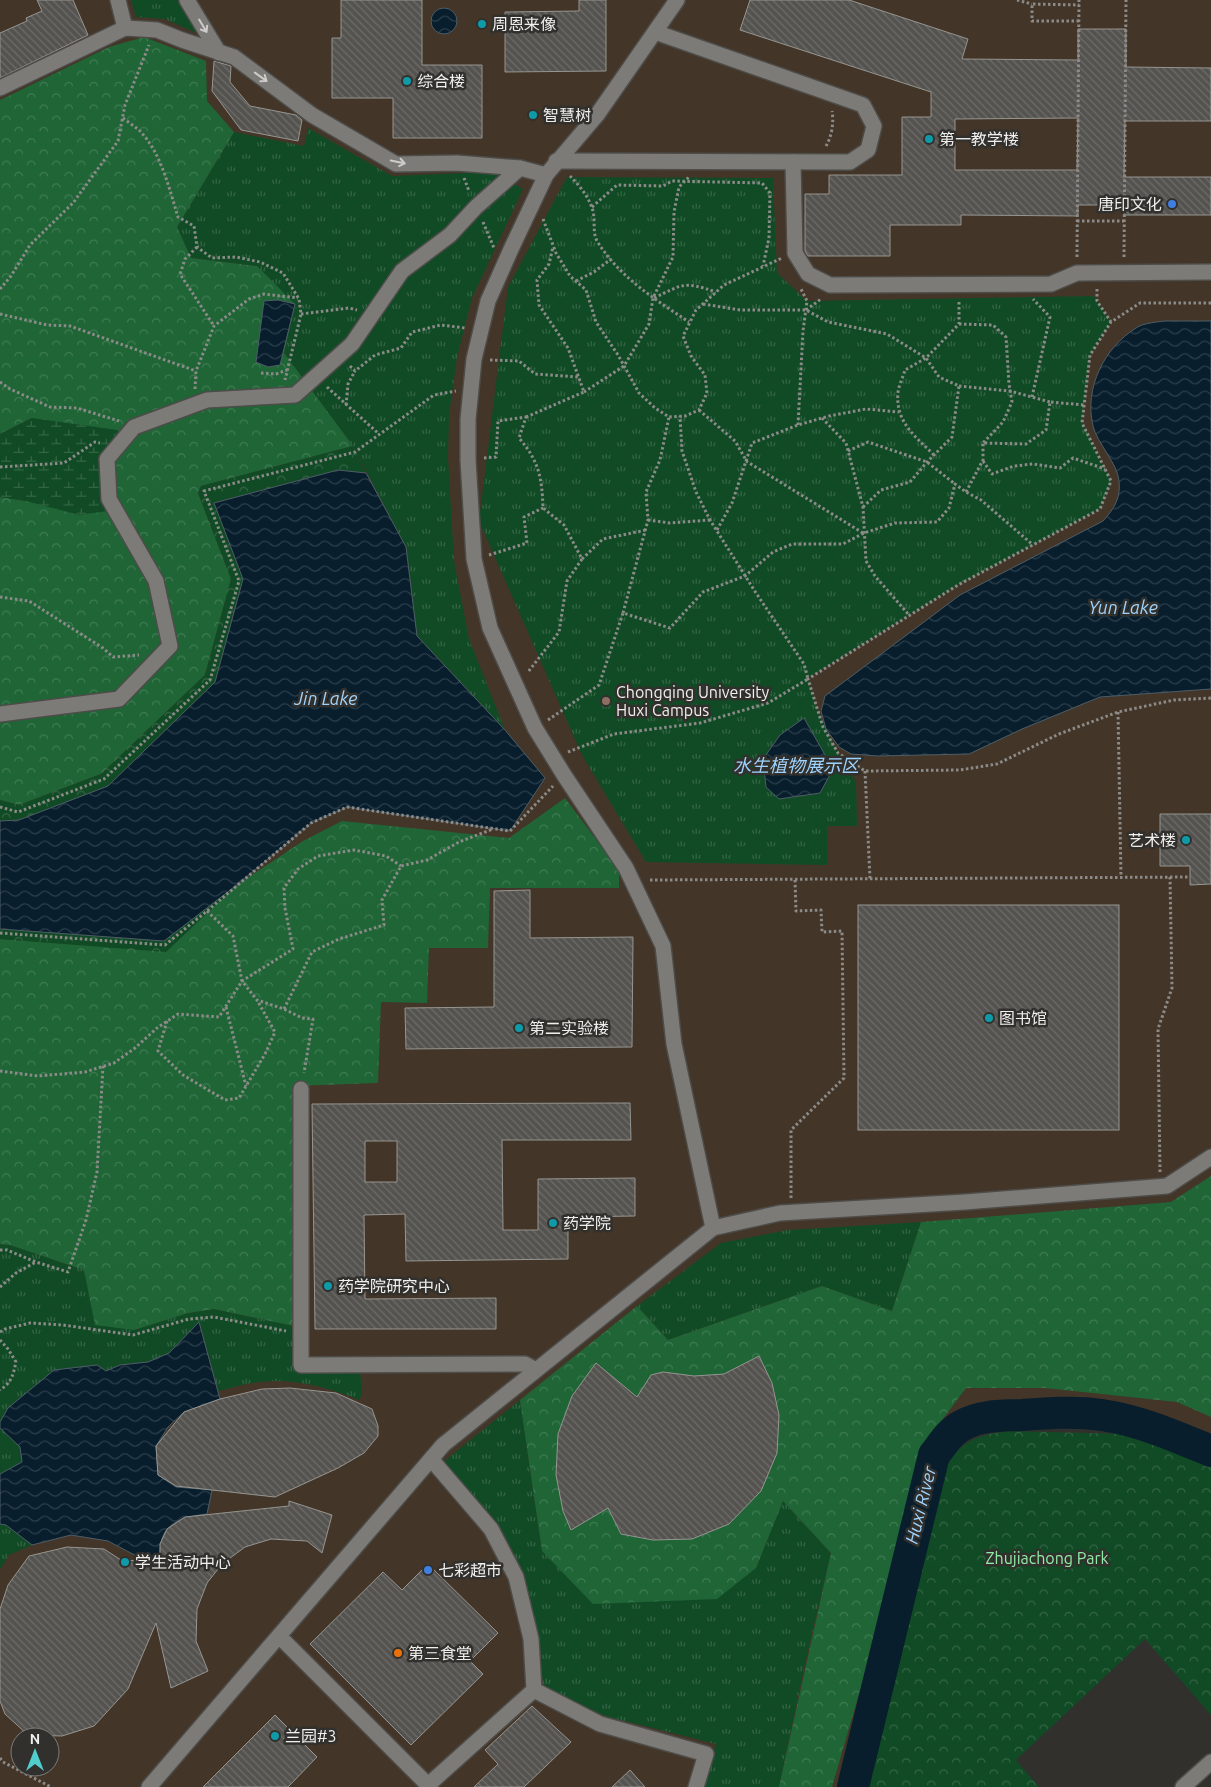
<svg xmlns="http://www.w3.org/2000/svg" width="1211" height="1787" font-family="Ubuntu,'Noto Sans SC',sans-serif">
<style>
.education{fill:#433527;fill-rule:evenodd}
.grass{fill:url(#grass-tufts)}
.forest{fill:url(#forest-crowns)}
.wetland{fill:url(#wetland-marsh)}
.park{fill:url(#park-crowns)}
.water{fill:url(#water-waves);stroke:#4e5d67}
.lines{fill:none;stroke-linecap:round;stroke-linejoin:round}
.river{stroke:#081e2d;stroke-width:32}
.building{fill:url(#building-back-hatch);stroke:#969591;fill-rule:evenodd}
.minor-casing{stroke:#4d4c49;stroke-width:18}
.path{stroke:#8c8b89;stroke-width:3;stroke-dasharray:2.5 2.5;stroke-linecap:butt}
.minor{stroke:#7c7b77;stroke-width:15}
.oneway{stroke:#cdccca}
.culture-dot{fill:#0f9aa8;stroke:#31302d;stroke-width:2}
.shop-dot{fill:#3f7fe0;stroke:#31302d;stroke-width:2}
.education-dot{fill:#8d6e63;stroke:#31302d;stroke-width:2}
.food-dot{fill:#e8710a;stroke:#31302d;stroke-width:2}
.labels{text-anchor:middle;stroke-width:5;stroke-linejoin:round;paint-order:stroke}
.poi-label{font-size:16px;fill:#f0efed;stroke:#31302d;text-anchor:start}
.park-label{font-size:16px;fill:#8feca6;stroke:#31302d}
.water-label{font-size:18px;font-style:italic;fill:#9ed2fc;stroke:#31302d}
</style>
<defs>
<pattern id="grass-tufts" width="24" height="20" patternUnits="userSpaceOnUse" patternTransform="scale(1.25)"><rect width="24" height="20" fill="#114b25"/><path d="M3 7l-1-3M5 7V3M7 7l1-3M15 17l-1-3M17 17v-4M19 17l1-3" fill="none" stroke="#346545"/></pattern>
<pattern id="forest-crowns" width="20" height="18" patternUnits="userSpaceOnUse" patternTransform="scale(1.25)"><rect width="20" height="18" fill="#1f6536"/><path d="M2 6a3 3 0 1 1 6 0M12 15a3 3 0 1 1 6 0" fill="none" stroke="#407b53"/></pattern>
<pattern id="wetland-marsh" width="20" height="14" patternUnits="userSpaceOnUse" patternTransform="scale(1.25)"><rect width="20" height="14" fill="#114b25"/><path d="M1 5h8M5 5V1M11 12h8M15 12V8" fill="none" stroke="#346545"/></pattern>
<pattern id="park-crowns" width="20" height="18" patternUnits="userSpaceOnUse" patternTransform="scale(1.25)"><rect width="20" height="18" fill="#114b25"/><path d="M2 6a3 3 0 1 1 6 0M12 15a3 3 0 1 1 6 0" fill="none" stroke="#346545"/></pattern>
<pattern id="water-waves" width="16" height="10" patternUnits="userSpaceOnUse" patternTransform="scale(1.25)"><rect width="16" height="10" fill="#081e2d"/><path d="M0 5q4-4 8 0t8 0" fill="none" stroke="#2c3f4c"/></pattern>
<pattern id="building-back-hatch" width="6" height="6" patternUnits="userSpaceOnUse" patternTransform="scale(1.25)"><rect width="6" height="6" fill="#54534f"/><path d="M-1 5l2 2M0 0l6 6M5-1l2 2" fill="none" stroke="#6d6c69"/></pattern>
</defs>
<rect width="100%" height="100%" fill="#31302d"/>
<path class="education" d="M0,0H1211V1438L1152,1413L1127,1406L1101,1403H995L971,1407L960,1412L947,1424L936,1438L838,1787H0ZM20,1737H50V1767H20Z"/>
<g class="grass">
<path d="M131,0H178L201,35L165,19L136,17Z"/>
<path d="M308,128L392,176L492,172L523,189L472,298L457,357L449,415L448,458L454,561L469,639L505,730L417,636L406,547L353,446L284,353L294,304L257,266L191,258L177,227L234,132L304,146Z"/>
<path d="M567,177L773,178L777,273L807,301L1094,296L1111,322L1090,355L1082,422L1111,481L1100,509L958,585L808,678L818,712L838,753L856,782L857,826H827V865L646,862L582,755L479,521L508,287Z"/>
<path d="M921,1222L892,1311L822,1286L668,1340L637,1306L721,1243L788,1230Z"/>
<path d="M0,1244L10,1245L84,1270L134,1330L188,1313L214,1309L294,1326L295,1370H360L362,1393L359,1400C329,1387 293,1378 260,1382C246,1383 232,1388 218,1391L199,1322L169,1353L148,1362L120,1365L8,1408L0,1422Z"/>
<path d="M520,1400L542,1551L756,1568L783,1501L831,1553L806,1659L779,1787H703L716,1744L605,1716L543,1686L539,1642L524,1573L497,1526L442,1463Z"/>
<path d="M0,1428L20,1447L22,1462L2,1474H0Z"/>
<path d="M0,1524L6,1525L32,1545L9,1555L0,1569Z"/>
</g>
<g class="forest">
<path d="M144,37L206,61L207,101L234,132L177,227L191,258L257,266L295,304L284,353L353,446L201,486L198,493L231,579L205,675L101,774L19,805L0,800V497L26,501L32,418L0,434V100L109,47Z"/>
<path d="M565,798L619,870V888H490L488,948H429L427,1003L381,1002L378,1083L294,1086V1326L214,1309L188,1313L134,1330L95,1325L84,1270L10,1245L0,1244V939L166,951L238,884L303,841L342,821L509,838Z"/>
<path d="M1211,1176V1417L1177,1402L1045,1388H966L930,1436L868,1663L832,1787H779L831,1553L783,1501L756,1568L717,1599L593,1604L542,1551L520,1400L637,1306L668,1340L822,1286L892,1311L921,1222L1171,1202Z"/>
</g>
<path class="wetland" d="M32,418L124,431L103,456L108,511L79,515L26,501L0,497V434Z"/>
<g class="park">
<path d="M353,446L366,473L338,470L214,503L243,579L215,682L108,786L19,820L0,821V800L19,805L101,774L205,675L231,579L198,493L201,486Z"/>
<path d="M238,884L166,952L0,939V929L164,941Z"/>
<path d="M1008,1431L1128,1434C1158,1439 1184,1454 1211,1466V1715L1145,1639L1016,1760L1039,1787H860L935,1491C953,1449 962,1437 1008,1431Z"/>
</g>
<g class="water">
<circle cx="444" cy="21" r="13"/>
<path d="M278,300L295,304L280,365L268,367L256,362L264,301Z"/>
<path d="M1165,321H1211V689L1100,697L1022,729L969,754L878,756L851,754L839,747L826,729L821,711L825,696L960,595L1103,521C1114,509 1121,498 1119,481C1118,464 1097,443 1093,426C1084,388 1104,348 1136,328C1143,323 1157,322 1165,321Z"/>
<path d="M338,470L366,473L406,547L417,636L505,730L545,778L510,831L347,807L311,823L238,884L164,941L0,929V821L19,820L108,786L215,682L243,579L214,503Z"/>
<path d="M804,718L833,769L820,793L779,799L766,787L763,759L780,735Z"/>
<path d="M199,1322L220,1399L184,1412L168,1427L156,1446L158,1475L176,1487L212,1490L207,1514C181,1517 159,1523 160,1555L146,1561L108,1541L71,1535L32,1545L6,1525L0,1524V1474L22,1462L20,1447L0,1428V1422L8,1408L54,1370L97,1365L106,1371L120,1365L148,1362L169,1353Z"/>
</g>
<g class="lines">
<path class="river" d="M853,1787L934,1455C942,1445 950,1431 963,1425C981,1415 1001,1416 1022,1415C1048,1413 1076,1411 1102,1415C1141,1421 1175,1436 1211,1451"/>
</g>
<g class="building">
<path d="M37,0H73L88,35L0,78V33L27,21L26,18L42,11Z"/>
<path d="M341,0H422V65H482V138H393V98H332V38H341Z"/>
<path d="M579,0H606V71L505,72V12L579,11Z"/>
<path d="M750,0H849L968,39L962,59L1078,60V29H1126V67L1211,68V121H1125L1124,177H1211V215H1124V205H1078V216L961,215V225H890V256H808L805,251V194H829V175H902V117H931V92L740,30ZM1078,118L1077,170H955V119Z"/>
<path d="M214,61L231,66L230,82L250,106L296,115L302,120L298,141L241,130L212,91Z"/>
<path d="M1160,814H1211V884L1190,885V866H1160Z"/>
<path d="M530,890V938L633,937L632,1047L406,1049L405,1008L494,1007V891Z"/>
<rect x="858" y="905" width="261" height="225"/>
<path d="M630,1103L631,1140H502L503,1230H538V1179L635,1178V1216L568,1217V1259L406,1261L405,1214L364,1215L365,1299L496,1298V1329H315L312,1104ZM365,1141H397V1182H365Z"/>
<path d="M759,1356L772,1383L779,1415L777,1453L761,1491L729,1524L692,1539L653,1540L621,1534L608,1508L571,1530L563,1511L556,1475L558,1434L572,1396L596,1363L637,1397L651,1375L663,1372L694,1376L724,1374Z"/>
<path d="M290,1388L336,1393L372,1409L378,1426V1436L364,1453L338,1468L275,1497L176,1486L158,1475L156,1446L184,1412L220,1399L262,1389Z"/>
<path d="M289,1501L332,1515L322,1553L307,1541L271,1539L245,1547L222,1564L207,1583L197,1609L196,1641L208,1671L171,1688L156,1623L128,1689L94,1726L62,1736L28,1735L5,1714L0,1701V1609L8,1585L29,1556L67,1547L104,1549L121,1560L146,1561L160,1555V1544L167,1529L185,1517L289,1506Z"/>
<path d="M428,1564L498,1633L470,1661L483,1674L411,1745L310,1644L383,1572L402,1590Z"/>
<path d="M532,1706L571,1742L524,1787H474L498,1764L485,1750Z"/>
<path d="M275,1715L317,1757L288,1787H203Z"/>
<path d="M630,1770L645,1787H612Z"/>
</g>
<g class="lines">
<defs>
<g id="minor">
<path d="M118,0L125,28"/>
<path d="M187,0L219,53"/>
<path d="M677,0L597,115L546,175L512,247L488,301L474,359L468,419V460L474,559L490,628L535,728L564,775L626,868L663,946L674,1044L713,1228"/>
<path d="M0,88L125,28L157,30L182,40L234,57L312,115L396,164L457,163L520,168L546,175"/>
<path d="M556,161L850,162L868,150L874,126L863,105L655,32"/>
<path d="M793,162L795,253L808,274L830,285L1051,284L1077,273L1211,272"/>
<path d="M0,714L119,699L170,646L156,581L109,499L107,459L134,427L207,400L295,395L352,344L402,271L450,235L476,207L520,168"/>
<path d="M301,1089V1365L525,1364L536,1370"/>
<path d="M279,1636L430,1787"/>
<path d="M534,1690L600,1724L706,1754L696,1787"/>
<path d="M428,1785L534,1690L531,1639L516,1577L491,1529L431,1459"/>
<path d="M149,1787L443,1445L713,1228L780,1213L965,1202L1167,1186L1211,1157"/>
<path d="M1183,1787L1211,1762"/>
</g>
</defs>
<use href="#minor" class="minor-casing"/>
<g class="path">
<path d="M1017,0L1032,4"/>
<path d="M1079,21H1032V4L1079,5"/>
<path d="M123,118C128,122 134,126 139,130C161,152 169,188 178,217L194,226L197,247L212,258L236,257L260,262L283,273L299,299L301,314L285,380"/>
<path d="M826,146C832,136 834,122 832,111"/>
<path d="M570,176C579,185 588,196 592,208C596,218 592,232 597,241C619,277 656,300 689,322"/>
<path d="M464,178L469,191"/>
<path d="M592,207L617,185L663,186L672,181L762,183L770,193L769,238L763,266"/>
<path d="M543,219L556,253L570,276L586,290L596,322L618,355L639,393L655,408L669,417L685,416L699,410L707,393L705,375L691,356L683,336L696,310L724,285L782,258"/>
<path d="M1077,221H1124"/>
<path d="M483,222L494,248"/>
<path d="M197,247L185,259L180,274L214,326"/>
<path d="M1077,257L1079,0"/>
<path d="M1124,257L1126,0"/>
<path d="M576,281L594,272L611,259"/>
<path d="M0,289L11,276L30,245L73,203L118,141L125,105L149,45"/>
<path d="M1097,289V301L1111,322"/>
<path d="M654,298C683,284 684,281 716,292"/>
<path d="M1211,303H1140L1111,322L1090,355L1082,423L1111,481L1100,509L958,585L808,679L823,727L838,753L865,771L960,770L997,764L1059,734L1118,712L1174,700L1211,698"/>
<path d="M703,304L740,310H806L828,322L887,334L926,358L939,377L959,386L952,437L927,462L910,482L881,490L863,507"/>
<path d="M806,310L821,299"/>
<path d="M0,314L47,325L70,326L196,371"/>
<path d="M301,314L349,308L357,310"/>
<path d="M959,324L993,325L1006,337L1009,384L1012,402L1003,422L983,443"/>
<path d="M490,360L519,361L535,374L578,377"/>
<path d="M350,366L355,371L375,355L401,348L412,332L441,325L465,328"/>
<path d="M261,373L276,374L287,370"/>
<path d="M0,382L10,389L50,407L77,408L119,421"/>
<path d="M959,386L1010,391L1050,402"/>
<path d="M327,387L379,434"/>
<path d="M195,389L196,371L214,326L249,299L264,294L298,298"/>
<path d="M584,392L624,366L649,324L653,298L673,257L674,212L679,187L689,177"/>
<path d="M1032,397L1050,317L1033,299"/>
<path d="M346,405L348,384L355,371"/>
<path d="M699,410L735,441L746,460"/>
<path d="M526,417L584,392L568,348L539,305L537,280L549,264L553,247"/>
<path d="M822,418L846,443L863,507L866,561L875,576L909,615"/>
<path d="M798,425L803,331L807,301L801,289"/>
<path d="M848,451L868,442L927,462L955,484"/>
<path d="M934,455C915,436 895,422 898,392C899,385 903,377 905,370L926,358L959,324V300"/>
<path d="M484,458L496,457L498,421L526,417L519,438C539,461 542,478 543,508L564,525L582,559L567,581L559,632L528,672"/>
<path d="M746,461L752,443L798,425L829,416L866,409L899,412"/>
<path d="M983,461L992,474L1014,466L1033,464L1060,468L1073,458L1105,469"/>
<path d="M0,467L64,463L95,442L100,443"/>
<path d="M966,492L983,460V443L1026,444L1046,430L1050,402L1084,405"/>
<path d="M648,520L670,523L710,520"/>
<path d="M717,530L732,503L746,461L863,533"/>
<path d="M489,555L527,543L524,517L543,508"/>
<path d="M582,559L603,539L646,530"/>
<path d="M0,597L29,601L103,648L113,657L139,655"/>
<path d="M623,613L648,520L646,492L660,460L669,417"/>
<path d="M1118,712L1121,877"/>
<path d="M548,720L599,685L623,613L670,628L703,592L745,576L773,552L792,544H843L864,533L895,523L937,522L949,508L955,484L966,492L981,500L1033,545"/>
<path d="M568,752L614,734L700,723L768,703L808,679L804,664L756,593L710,520L696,492L682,451L680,416"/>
<path d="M865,771L870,879"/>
<path d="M0,807L18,812L104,779L210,680L239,581L204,491L355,452L434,395L456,391"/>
<path d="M650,880L1190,877"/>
<path d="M207,911L233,936L242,981L257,1000L284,1009L302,1018L313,1019L304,1073"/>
<path d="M0,933L165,945L207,911L311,823L347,807L510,831L553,786"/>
<path d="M226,1007L246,1086"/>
<path d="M284,1009L312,952L339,939L384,925L382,900L401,866L427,860L459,842L493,829"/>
<path d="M167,1021L158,1051L183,1075L225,1100L239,1098L265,1054L275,1032L257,1000"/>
<path d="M0,1071L38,1076L85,1072L114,1063L135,1048L157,1028L178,1014L219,1017L242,981L293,949L285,908L284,888L298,869L318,856L354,850L386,856L401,866"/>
<path d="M1160,1172L1158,1029L1172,988L1170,877"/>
<path d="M791,1198V1130L844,1078L842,931L822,932L821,910L796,911L795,879"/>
<path d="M0,1250H7L36,1262L68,1272L86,1220L97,1172L103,1066"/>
<path d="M0,1287L16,1273L36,1262"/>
<path d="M0,1332L5,1329L30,1323L63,1325L133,1335L189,1319L214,1317L286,1331"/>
<path d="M0,1340L8,1349L16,1362C13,1375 12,1382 0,1390"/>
<path d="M0,1758L3,1762L51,1787"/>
</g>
<use href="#minor" class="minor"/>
</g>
<defs><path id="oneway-shaft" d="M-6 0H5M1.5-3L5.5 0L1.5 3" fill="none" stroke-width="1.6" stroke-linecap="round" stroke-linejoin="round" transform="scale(1.25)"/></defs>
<g class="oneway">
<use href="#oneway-shaft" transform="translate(203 26) rotate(59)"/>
<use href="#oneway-shaft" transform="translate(261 77) rotate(36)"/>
<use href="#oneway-shaft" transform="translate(398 162) rotate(12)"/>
</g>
<g class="culture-dot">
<circle cx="482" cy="24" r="5"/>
<circle cx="407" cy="81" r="5"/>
<circle cx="533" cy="115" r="5"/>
<circle cx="929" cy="139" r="5"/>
<circle cx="1186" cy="840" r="5"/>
<circle cx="989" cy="1018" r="5"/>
<circle cx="519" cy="1028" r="5"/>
<circle cx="553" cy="1223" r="5"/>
<circle cx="328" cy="1286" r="5"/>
<circle cx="125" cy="1562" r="5"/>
<circle cx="275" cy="1736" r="5"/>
</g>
<g class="shop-dot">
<circle cx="1172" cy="204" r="5"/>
<circle cx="428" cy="1570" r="5"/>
</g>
<circle class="education-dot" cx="606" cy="701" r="5"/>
<circle class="food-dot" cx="398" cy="1653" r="5"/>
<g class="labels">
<g class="poi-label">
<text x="492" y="30">周恩来像</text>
<text x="417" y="87">综合楼</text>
<text x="543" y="121">智慧树</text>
<text x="939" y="145">第一教学楼</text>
<text x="1162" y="210" text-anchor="end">唐印文化</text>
<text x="616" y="698">Chongqing University<tspan x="616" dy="18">Huxi Campus</tspan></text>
<text x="1176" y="846" text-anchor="end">艺术楼</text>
<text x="999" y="1024">图书馆</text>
<text x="529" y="1034">第二实验楼</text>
<text x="563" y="1229">药学院</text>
<text x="338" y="1292">药学院研究中心</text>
<text x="135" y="1568">学生活动中心</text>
<text x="438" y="1576">七彩超市</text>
<text x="408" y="1659">第三食堂</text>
<text x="285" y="1742">兰园#3</text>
</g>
<g class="park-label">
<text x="1047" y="1564">Zhujiachong Park</text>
</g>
<g class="water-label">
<text x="1123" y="614">Yun Lake</text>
<text x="326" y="705">Jin Lake</text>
<text x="796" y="772">水生植物展示区</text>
<text transform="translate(921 1505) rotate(-76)" y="6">Huxi River</text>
</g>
</g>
<g transform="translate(35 1752)"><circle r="24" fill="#31302d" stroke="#7d7c7a"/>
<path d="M0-4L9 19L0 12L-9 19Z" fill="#52cdce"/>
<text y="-8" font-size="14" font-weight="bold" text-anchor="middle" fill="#f0efed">N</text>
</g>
</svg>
